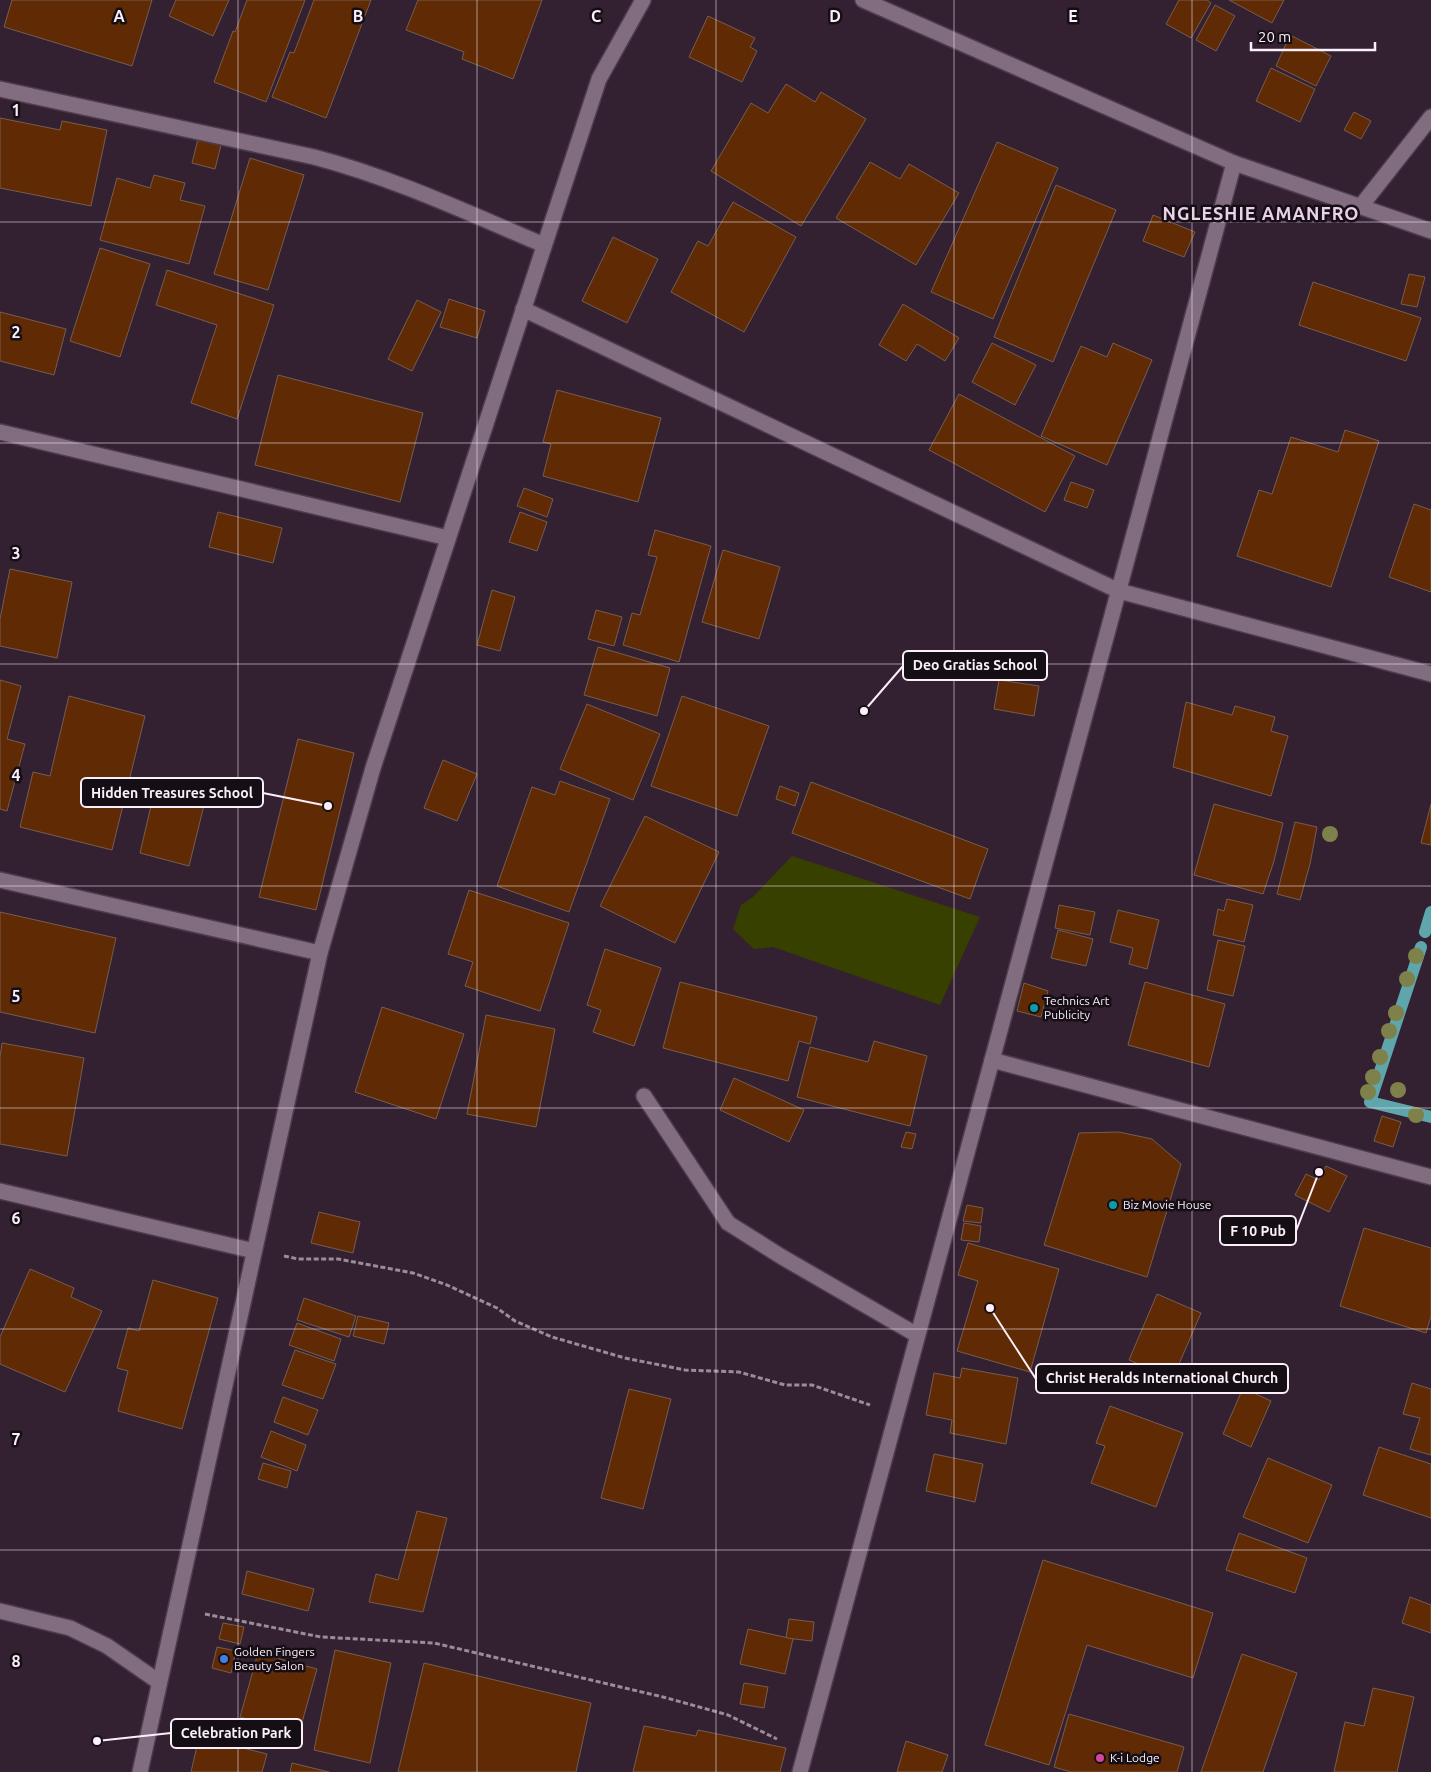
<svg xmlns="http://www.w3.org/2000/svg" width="1431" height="1772" font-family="Ubuntu,sans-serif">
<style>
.green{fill:#384000}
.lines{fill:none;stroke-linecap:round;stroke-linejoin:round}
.stream{stroke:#5ea6ac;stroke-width:12}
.building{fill:#602a05;stroke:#765d4f}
.minor-casing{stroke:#4c3c4a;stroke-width:18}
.path{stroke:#9b8c9a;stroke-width:3;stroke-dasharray:5 2.5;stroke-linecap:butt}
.minor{stroke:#826c80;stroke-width:15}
.tree{fill:#7e8149}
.grid{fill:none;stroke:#fbeffa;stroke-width:1;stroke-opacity:0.55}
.culture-dot{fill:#0f9aa8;stroke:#160e15;stroke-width:2}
.shop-dot{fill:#3f7fe0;stroke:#160e15;stroke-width:2}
.hotel-dot{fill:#d1479c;stroke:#160e15;stroke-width:2}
.labels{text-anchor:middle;stroke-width:5;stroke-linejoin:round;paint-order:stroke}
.poi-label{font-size:12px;fill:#fbeffa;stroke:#160e15;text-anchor:start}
.district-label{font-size:18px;font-weight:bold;letter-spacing:1px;fill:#e9d1e7;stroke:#160e15}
.grid-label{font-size:16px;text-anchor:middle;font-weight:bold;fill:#fbeffa;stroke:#160e15;stroke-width:5;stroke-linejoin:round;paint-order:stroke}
.leader{fill:none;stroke:#fbeffa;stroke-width:2}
.callout-dot{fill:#fbeffa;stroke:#160e15;stroke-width:2}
.callout{fill:#160e15;stroke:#fbeffa;stroke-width:2}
.callout-label{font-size:14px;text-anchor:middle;font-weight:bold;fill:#fbeffa}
</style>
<rect width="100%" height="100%" fill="#332132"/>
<path class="green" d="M792,856L980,917L940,1005L773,947L754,949L733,929L741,905L753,897Z"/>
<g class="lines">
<g class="stream">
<path d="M1425,932L1431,912"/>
<path d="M1421,947L1370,1102L1431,1117"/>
</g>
</g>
<g class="building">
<path d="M12,0H152L132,66L4,27Z"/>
<path d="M176,0H229L213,36L169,16Z"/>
<path d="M247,0H305L266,102L214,82L233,31L235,32Z"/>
<path d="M314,0H371L326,118L272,97L290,52L294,53Z"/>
<path d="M418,0H542L513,79L462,59L464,52L406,30Z"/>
<path d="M1179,0H1207L1211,3L1191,38L1166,24Z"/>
<path d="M1229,0H1284L1272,23Z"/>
<path d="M1215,5L1235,16L1216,51L1196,40Z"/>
<path d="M708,16L755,38L750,47L757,51L742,82L689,57Z"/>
<path d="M1290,35L1331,56L1316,86L1276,66Z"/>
<path d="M1271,68L1315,89L1300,122L1256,101Z"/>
<path d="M786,84L815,102L821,92L866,119L801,226L711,171L751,103L768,113Z"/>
<path d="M1354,112L1371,121L1361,139L1344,130Z"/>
<path d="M0,118L60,130L62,121L107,130L91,206L0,188Z"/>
<path d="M199,135L222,141L215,169L192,163Z"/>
<path d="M997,142L1058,168L993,319L931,292Z"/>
<path d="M250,158L304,175L268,290L214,274Z"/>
<path d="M870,162L900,179L909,164L959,193L916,265L836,218Z"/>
<path d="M154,175L185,183L180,200L205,206L189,264L100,240L117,178L150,188Z"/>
<path d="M1056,185L1116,210L1053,362L994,337Z"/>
<path d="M733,202L796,237L744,332L671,292L698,241L708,246Z"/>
<path d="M1153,215L1195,232L1184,257L1143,241Z"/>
<path d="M613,237L658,259L627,323L582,301Z"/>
<path d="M100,248L150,264L120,357L70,341Z"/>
<path d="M167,270L274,305L237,419L191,403L217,325L156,305Z"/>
<path d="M1409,274L1425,277L1417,307L1401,304Z"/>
<path d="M1313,282L1421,318L1406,361L1299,325Z"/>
<path d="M449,299L485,311L477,338L440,327Z"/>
<path d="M417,300L441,312L412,371L388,359Z"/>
<path d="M903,304L959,338L945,361L917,344L906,361L879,345Z"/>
<path d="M0,312L66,329L54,375L0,361Z"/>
<path d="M992,343L1036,365L1015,405L972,382Z"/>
<path d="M1113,343L1152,360L1107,465L1041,436L1081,346L1107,357Z"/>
<path d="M278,375L423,413L400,502L255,465Z"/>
<path d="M557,390L661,418L638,502L543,476L551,444L543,442Z"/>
<path d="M959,394L1075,456L1045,512L929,450Z"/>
<path d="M1345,430L1379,441L1331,587L1237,556L1259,490L1272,494L1291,437L1338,452Z"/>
<path d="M1071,482L1094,490L1087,508L1064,500Z"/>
<path d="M524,488L553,499L547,517L517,506Z"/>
<path d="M1414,504L1431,510V592L1389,577Z"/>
<path d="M218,512L282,528L273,563L209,547Z"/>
<path d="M520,512L547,522L537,551L509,542Z"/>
<path d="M655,530L711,546L679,662L623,645L632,613L640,615L657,557L648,555Z"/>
<path d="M723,550L780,567L759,639L702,622Z"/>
<path d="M10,569L72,582L57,658L0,646V619Z"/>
<path d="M492,590L515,597L500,651L477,645Z"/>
<path d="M596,610L622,617L614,646L588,639Z"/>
<path d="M598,647L670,668L657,716L584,695Z"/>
<path d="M0,680L21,686L7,739L25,744L7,811L0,809Z"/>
<path d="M999,680L1039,686L1034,716L994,709Z"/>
<path d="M69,696L145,716L112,850L20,827L33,772L50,776Z"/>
<path d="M682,696L769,726L737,816L651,786Z"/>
<path d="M1186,702L1232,715L1235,706L1275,717L1271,731L1288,736L1271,796L1173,767Z"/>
<path d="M587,704L660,734L633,800L560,769Z"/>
<path d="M298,739L354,753L316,910L259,897Z"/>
<path d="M443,760L477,774L457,821L424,808Z"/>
<path d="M157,780L207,793L189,866L140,853Z"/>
<path d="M560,781L610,799L569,912L497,886L532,787L555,795Z"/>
<path d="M811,782L988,849L970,899L792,833Z"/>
<path d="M780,786L799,793L795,806L776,799Z"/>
<path d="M1214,804L1283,823L1274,861L1263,894L1194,875Z"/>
<path d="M1431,804V845L1421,843Z"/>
<path d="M645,816L719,852L675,943L600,906Z"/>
<path d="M1295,822L1317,827L1310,864L1300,900L1277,894Z"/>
<path d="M469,890L569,923L540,1011L465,986L473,962L448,954Z"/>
<path d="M1227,899L1253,905L1244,942L1213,935L1218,909L1224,911Z"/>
<path d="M1059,905L1095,912L1090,935L1055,928Z"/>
<path d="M1118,910L1159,920L1147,969L1129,964L1133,948L1110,942Z"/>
<path d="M0,912L116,938L95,1033L0,1012Z"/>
<path d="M1058,930L1093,939L1086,966L1051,958Z"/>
<path d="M1218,940L1245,946L1233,996L1207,990Z"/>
<path d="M605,949L661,968L634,1046L593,1032L601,1010L587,1005Z"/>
<path d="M680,982L817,1017L810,1044L799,1041L788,1081L663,1048Z"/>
<path d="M1145,982L1225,1004L1209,1067L1128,1045Z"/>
<path d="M1024,983L1048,991L1041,1017L1017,1011Z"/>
<path d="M382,1007L464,1034L436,1119L355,1092Z"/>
<path d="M486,1015L555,1029L536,1127L467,1114Z"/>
<path d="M874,1041L927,1056L910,1126L797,1097L810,1047L868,1062Z"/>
<path d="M2,1043L84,1058L67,1156L0,1144V1057Z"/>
<path d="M734,1078L804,1110L789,1142L720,1110Z"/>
<path d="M1382,1116L1401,1122L1393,1147L1374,1141Z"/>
<path d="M906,1132L916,1134L912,1149L901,1147Z"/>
<path d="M1119,1132L1152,1139L1181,1164L1147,1277L1044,1245L1079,1133Z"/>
<path d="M1326,1166L1347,1176L1329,1212L1295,1195L1306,1174L1319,1180Z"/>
<path d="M967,1205L983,1208L981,1223L963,1221Z"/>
<path d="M319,1212L360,1222L353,1253L311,1243Z"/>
<path d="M964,1223L981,1226L979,1242L961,1240Z"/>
<path d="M1364,1228L1431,1248V1316L1426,1333L1340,1306Z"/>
<path d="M968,1243L1059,1269L1030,1372L957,1351L978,1281L958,1275Z"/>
<path d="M30,1269L74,1288L71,1297L102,1311L65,1392L0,1364V1337Z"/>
<path d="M153,1280L218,1298L182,1429L118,1411L128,1371L117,1368L128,1328L139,1331Z"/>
<path d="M1157,1294L1201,1313L1173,1378L1129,1360Z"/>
<path d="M304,1298L356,1316L349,1337L297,1320Z"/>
<path d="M358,1316L389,1323L384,1344L353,1336Z"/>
<path d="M297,1323L341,1339L334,1361L289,1345Z"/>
<path d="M295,1350L336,1364L323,1399L282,1385Z"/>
<path d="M962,1368L1018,1378L1006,1444L950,1433L952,1420L926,1415L934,1373L960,1378Z"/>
<path d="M1412,1383L1431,1389V1455L1410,1449L1420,1418L1403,1414Z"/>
<path d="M1243,1388L1271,1401L1251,1447L1223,1434Z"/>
<path d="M629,1389L671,1399L643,1509L601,1498Z"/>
<path d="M283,1397L318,1410L308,1435L274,1422Z"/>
<path d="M1110,1406L1183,1433L1156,1507L1091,1483L1105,1446L1096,1443Z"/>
<path d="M271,1431L306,1445L297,1471L261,1457Z"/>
<path d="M1379,1447L1431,1464V1518L1363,1495Z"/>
<path d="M934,1454L983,1464L975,1502L926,1491Z"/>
<path d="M1268,1458L1332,1485L1308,1543L1243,1517Z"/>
<path d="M263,1463L291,1471L287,1488L258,1479Z"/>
<path d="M417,1511L447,1518L423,1612L369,1602L376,1574L398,1580Z"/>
<path d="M1239,1533L1307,1558L1295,1593L1226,1570Z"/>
<path d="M1043,1560L1213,1613L1193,1678L1087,1645L1049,1765L985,1745Z"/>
<path d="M247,1571L314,1589L308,1611L242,1594Z"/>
<path d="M1410,1597L1431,1605V1633L1402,1623Z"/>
<path d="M789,1619L814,1622L812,1641L786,1638Z"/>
<path d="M223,1623L244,1627L240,1644L219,1639Z"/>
<path d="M748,1629L793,1639L785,1674L740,1664Z"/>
<path d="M217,1647L236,1651L231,1673L212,1668Z"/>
<path d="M335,1650L391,1663L370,1763L314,1750Z"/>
<path d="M258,1653L317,1669L299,1733L240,1717Z"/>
<path d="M1242,1654L1297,1673L1263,1772H1201Z"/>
<path d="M424,1663L591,1703L576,1772H398Z"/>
<path d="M744,1683L768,1687L764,1708L740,1704Z"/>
<path d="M1373,1688L1414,1697L1397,1772H1334L1345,1722L1364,1726Z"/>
<path d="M1069,1714L1184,1747L1177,1772H1071L1054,1767Z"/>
<path d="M644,1726L696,1736L698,1730L786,1748L780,1772H633Z"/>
<path d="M199,1737L267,1754L262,1772H191Z"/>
<path d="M906,1741L948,1755L942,1772H897Z"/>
<path d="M292,1763L329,1772H290Z"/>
</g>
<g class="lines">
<defs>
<g id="minor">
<path d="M863,0L1234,163L1431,231"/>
<path d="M0,89L314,157C394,178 468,213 544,245"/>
<path d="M1361,206L1431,117"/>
<path d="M523,309L1119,591L1431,674"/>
<path d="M0,432L448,538"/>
<path d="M0,880L320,953"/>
<path d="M992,1060L1431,1177"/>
<path d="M644,1096L728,1223L782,1257L917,1335"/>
<path d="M0,1191L254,1251"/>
<path d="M0,1611L70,1628L107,1646L159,1682"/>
<path d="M140,1772L320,953L373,768L599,79L643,0"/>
<path d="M800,1772L1234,163"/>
</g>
</defs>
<use href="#minor" class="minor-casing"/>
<g class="path">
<path d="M284,1256L298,1259H338L413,1273L447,1285L497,1308L515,1321L552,1337L625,1358L685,1370L739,1372L785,1385H812L870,1405"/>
<path d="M205,1614L321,1637L434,1643L663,1697L728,1715L777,1739"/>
</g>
<use href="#minor" class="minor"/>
</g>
<g class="tree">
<circle cx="1330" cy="834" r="8"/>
<circle cx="1416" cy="956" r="8"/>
<circle cx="1407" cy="979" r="8"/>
<circle cx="1396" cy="1013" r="8"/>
<circle cx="1389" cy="1031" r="8"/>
<circle cx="1380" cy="1057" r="8"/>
<circle cx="1373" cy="1077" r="8"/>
<circle cx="1398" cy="1090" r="8"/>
<circle cx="1368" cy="1092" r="8"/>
<circle cx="1416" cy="1115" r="8"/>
</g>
<path class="grid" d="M238,0V1772M477,0V1772M716,0V1772M954,0V1772M1192,0V1772M0,222H1431M0,443H1431M0,664H1431M0,886H1431M0,1108H1431M0,1329H1431M0,1550H1431"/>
<g class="culture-dot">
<circle cx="1034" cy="1008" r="5"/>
<circle cx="1113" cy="1205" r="5"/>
</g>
<circle class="shop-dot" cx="224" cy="1659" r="5"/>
<circle class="hotel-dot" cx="1100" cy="1758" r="5"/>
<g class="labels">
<g class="poi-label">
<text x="1044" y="1005">Technics Art<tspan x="1044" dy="14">Publicity</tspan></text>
<text x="1123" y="1209">Biz Movie House</text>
<text x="234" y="1656">Golden Fingers<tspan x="234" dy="14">Beauty Salon</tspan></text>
<text x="1110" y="1762">K-i Lodge</text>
</g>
<g class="district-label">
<text x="1261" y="220">NGLESHIE AMANFRO</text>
</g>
</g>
<g class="grid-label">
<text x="119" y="22">A</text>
<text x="358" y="22">B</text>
<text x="596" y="22">C</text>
<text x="835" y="22">D</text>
<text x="1073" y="22">E</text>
<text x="16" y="116">1</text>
<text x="16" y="338">2</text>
<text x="16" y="559">3</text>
<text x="16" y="781">4</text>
<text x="16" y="1002">5</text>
<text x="16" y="1224">6</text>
<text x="16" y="1445">7</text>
<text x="16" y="1667">8</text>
</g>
<path class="leader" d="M864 711L903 666M328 806L263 793M1319 1172L1296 1231M990 1308L1036 1379M97 1741L171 1733"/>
<g class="callout-dot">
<circle cx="864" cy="711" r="5"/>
<circle cx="328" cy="806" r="5"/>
<circle cx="1319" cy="1172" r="5"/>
<circle cx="990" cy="1308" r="5"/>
<circle cx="97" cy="1741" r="5"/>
</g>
<g class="callout">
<rect x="903" y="651" width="144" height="29" rx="5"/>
<rect x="81" y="778" width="182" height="29" rx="5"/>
<rect x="1220" y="1216" width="76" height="29" rx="5"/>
<rect x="1036" y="1364" width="252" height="29" rx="5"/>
<rect x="171" y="1719" width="131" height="29" rx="5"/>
</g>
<g class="callout-label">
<text x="975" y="670">Deo Gratias School</text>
<text x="172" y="798">Hidden Treasures School</text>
<text x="1258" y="1236">F 10 Pub</text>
<text x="1162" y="1383">Christ Heralds International Church</text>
<text x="236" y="1738">Celebration Park</text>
</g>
<path d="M1251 42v8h124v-8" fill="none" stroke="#fbeffa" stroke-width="2.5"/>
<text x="1258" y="42" font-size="15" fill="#fbeffa" stroke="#160e15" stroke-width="4" paint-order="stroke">20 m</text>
</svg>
